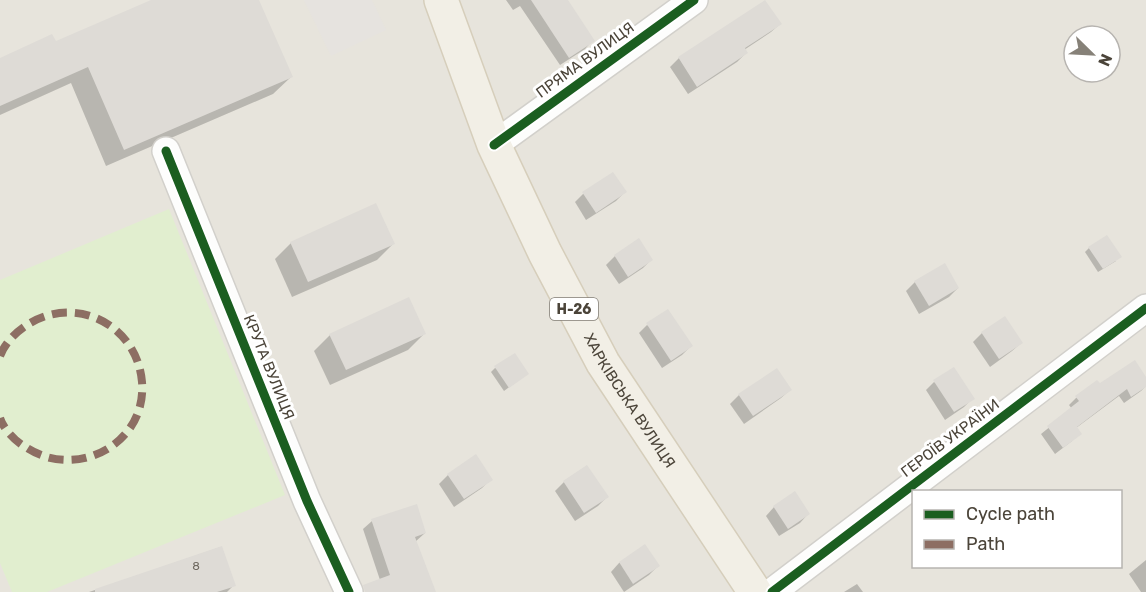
<svg xmlns="http://www.w3.org/2000/svg" width="1146" height="592" font-family="Rubik,sans-serif">
<style>
.residential{fill:#e7e4dc;fill-rule:evenodd}
.green{fill:#e1eecf}
.parking{fill:#e6e3df}
.shadow{fill:#0003}
.building{fill:#dedbd6}
.lines{fill:none;stroke-linecap:round;stroke-linejoin:round}
.street-casing{stroke:#d2d0cb;stroke-width:30}
.primary-casing{stroke:#d6cebb;stroke-width:36}
.street{stroke:#fdfdfc;stroke-width:27}
.primary{stroke:#f2efe6;stroke-width:33}
.quiet{stroke:#8d6e63;stroke-width:8;stroke-dasharray:15 8;stroke-linecap:butt}
.cycleway-casing{stroke:#fff;stroke-width:13}
.cycleway{stroke:#1b5e20;stroke-width:9}
.labels{text-anchor:middle;stroke-width:6;stroke-linejoin:round;paint-order:stroke}
.number-label{font-size:12px;fill:#706a61}
.shield{fill:#fff;stroke:#817c74;stroke-width:1.5}
.shield-label{font-size:14px;font-weight:bold;fill:#4b4439}
.street-label{font-size:15px;fill:#4b4439;stroke:#fff}
</style>
<rect width="100%" height="100%" fill="#f4f2ee"/>
<path class="residential" d="M0,0H1146V592H0ZM1074,36H1110V72H1074ZM914,492H1120V566H914Z"/>
<path class="green" d="M169,209L285,495L47,592H12L0,563V280Z"/>
<path class="parking" d="M304,0H372L386,30L331,56Z"/>
<g class="shadow">
<path d="M155,0H258L291,77L273,94L106,166L71,83L0,115V59L55,43Z"/>
<path d="M506,0H567L593,40L585,49L560,65L520,6L513,10Z"/>
<path d="M780,24L771,32L744,50L746,53L737,62L688,94L670,67L679,58Z"/>
<path d="M625,192L616,201L586,220L575,202L583,194Z"/>
<path d="M639,240L651,260L643,268L619,284L606,265L615,256Z"/>
<path d="M291,243L393,244L377,260L292,297L275,259Z"/>
<path d="M1089,248L1116,261L1098,272L1085,252Z"/>
<path d="M915,282L958,288L949,297L919,314L906,291Z"/>
<path d="M647,325L691,346L682,355L662,368L639,333Z"/>
<path d="M982,333L1021,343L1012,351L990,367L973,342Z"/>
<path d="M424,334L408,350L330,385L314,351L330,335Z"/>
<path d="M495,368L527,374L504,391L491,372Z"/>
<path d="M1146,380V386L1141,391L1124,403L1119,396L1076,428L1072,441L1055,454L1041,434L1072,409L1069,405L1076,398L1097,382L1099,385Z"/>
<path d="M934,382L973,398L964,407L945,420L926,390Z"/>
<path d="M790,390L781,398L744,424L730,404L739,395Z"/>
<path d="M448,475L491,479L482,488L454,507L439,484Z"/>
<path d="M564,482L607,497L598,506L575,521L555,491Z"/>
<path d="M774,507L808,514L800,523L779,536L766,516Z"/>
<path d="M372,521L425,533L415,542L434,592H373L380,580L363,529Z"/>
<path d="M645,546L658,566L649,575L624,592L611,572L619,563Z"/>
<path d="M221,547L234,585L227,592H89Z"/>
<path d="M1146,560V592H1141L1129,574Z"/>
<path d="M857,584L863,592H844Z"/>
</g>
<g class="building">
<path d="M151,0H259L293,77L124,150L88,67L0,106V58L52,34L56,41Z"/>
<path d="M531,0H568L595,41L569,58Z"/>
<path d="M765,0L782,24L745,48L748,53L697,87L678,57Z"/>
<path d="M613,172L627,192L596,213L582,192Z"/>
<path d="M376,203L395,244L308,282L290,242Z"/>
<path d="M1107,235L1122,257L1103,269L1088,247Z"/>
<path d="M639,238L653,260L628,277L614,255Z"/>
<path d="M945,263L959,288L929,306L914,281Z"/>
<path d="M409,297L426,334L346,370L329,334Z"/>
<path d="M668,309L693,346L671,361L646,323Z"/>
<path d="M1005,316L1023,343L999,359L981,332Z"/>
<path d="M515,353L529,374L509,388L494,366Z"/>
<path d="M1135,360L1146,377V387L1131,397L1127,389L1077,427L1082,434L1063,448L1047,426L1079,401L1075,396L1097,380L1100,383Z"/>
<path d="M954,367L975,399L954,412L933,380Z"/>
<path d="M777,368L792,390L753,416L738,394Z"/>
<path d="M476,454L493,480L464,499L447,474Z"/>
<path d="M587,465L609,497L584,513L563,481Z"/>
<path d="M795,491L810,514L788,529L773,506Z"/>
<path d="M417,504L426,533L415,537L436,592H365L363,585L390,575L371,519Z"/>
<path d="M645,544L660,566L633,584L619,562Z"/>
<path d="M222,546L236,586L217,592H95V589Z"/>
</g>
<g class="lines">
<defs>
<g id="street">
<path d="M494,145L694,0"/>
<path d="M166,151L307,501L349,592"/>
<path d="M772,592L1146,308"/>
</g>
<g id="primary">
<path id="s1" d="M441,0L494,145L545,253L603,363L755,592"/>
</g>
</defs>
<use href="#street" class="street-casing"/>
<use href="#primary" class="primary-casing"/>
<use href="#street" class="street"/>
<use href="#primary" class="primary"/>
<path class="quiet" d="M0,356C5,343 16,332 27,325C75,294 137,324 142,382C147,444 77,480 27,448C16,442 4,430 0,418"/>
<defs>
<g id="cycleway">
<path d="M494,145L694,0"/>
<path d="M166,151L307,501L349,592"/>
<path d="M772,592L1146,308"/>
</g>
</defs>
<use href="#cycleway" class="cycleway-casing"/>
<use href="#cycleway" class="cycleway"/>
</g>
<g class="labels">
<g class="number-label">
<text x="196" y="570">8</text>
</g>
<rect class="shield" x="550" y="298" width="48" height="22" rx="4.5"/>
<g class="shield-label">
<text x="574" y="314">Н-26</text>
</g>
<g class="street-label">
<text transform="translate(585 60) rotate(-36)" y="5">ПРЯМА ВУЛИЦЯ</text>
<text transform="translate(269 367) rotate(68)" y="5">КРУТА ВУЛИЦЯ</text>
<text dy="5" stroke="none"><textPath href="#s1" startOffset="444">ХАРКІВСЬКА ВУЛИЦЯ</textPath></text>
<text transform="translate(950 438) rotate(-37)" y="5">ГЕРОЇВ УКРАЇНИ</text>
</g>
</g>
<rect x="912" y="490" width="210" height="78" fill="#ffffff" stroke="#b7b4b0" stroke-width="1.5"/>
<rect x="924" y="510" width="30" height="9" fill="#1b5e20" stroke="#b7b4b0" stroke-width="1.5"/>
<text x="966" y="520" font-size="18" fill="#4b4439">Cycle path</text>
<rect x="924" y="540" width="30" height="9" fill="#8d6e63" stroke="#b7b4b0" stroke-width="1.5"/>
<text x="966" y="550" font-size="18" fill="#4b4439">Path</text>
<g transform="translate(1092 54) rotate(114)"><circle r="28" fill="#ffffff" stroke="#b7b4b0" stroke-width="1.5"/>
<path d="M0-4.5L10 22L0 15L-10 22Z" fill="#868178"/>
<text y="-9" font-size="16" font-weight="bold" text-anchor="middle" fill="#4b4439">N</text>
</g>
</svg>
